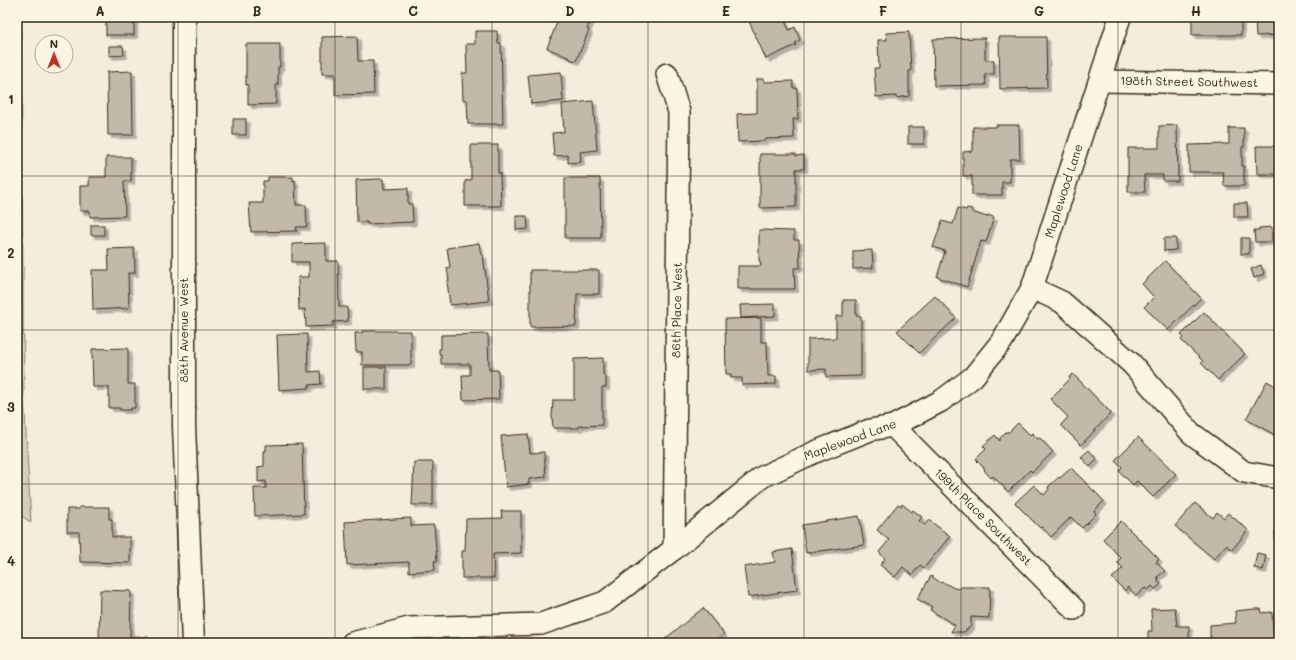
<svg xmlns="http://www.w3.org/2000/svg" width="1296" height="660" font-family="Mali,sans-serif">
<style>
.green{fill:#d6cdbd;stroke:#887c6e}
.building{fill:#c3b9aa;stroke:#3b2a1e;filter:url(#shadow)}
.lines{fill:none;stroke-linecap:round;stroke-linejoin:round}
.street-casing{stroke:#3b2a1e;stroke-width:24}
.secondary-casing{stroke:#3b2a1e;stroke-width:25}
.street{stroke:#fcf5e5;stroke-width:21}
.secondary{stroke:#fcf5e5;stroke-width:22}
.grid{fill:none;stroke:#3b2a1e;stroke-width:1;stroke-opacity:0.55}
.labels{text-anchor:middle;stroke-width:4;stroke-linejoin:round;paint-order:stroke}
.street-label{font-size:12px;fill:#3b2a1e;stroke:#fcf5e5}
.neatline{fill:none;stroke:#3b2a1e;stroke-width:1.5}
.grid-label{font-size:13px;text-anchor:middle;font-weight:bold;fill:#3b2a1e}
</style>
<defs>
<filter id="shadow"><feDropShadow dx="3.5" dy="3.5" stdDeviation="0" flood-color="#0004"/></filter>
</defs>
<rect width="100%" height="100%" fill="#f4eddd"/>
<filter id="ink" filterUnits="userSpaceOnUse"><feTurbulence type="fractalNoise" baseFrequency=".025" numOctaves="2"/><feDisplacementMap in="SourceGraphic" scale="8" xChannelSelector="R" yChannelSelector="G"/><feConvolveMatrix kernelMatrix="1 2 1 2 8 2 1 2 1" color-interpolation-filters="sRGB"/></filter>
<g filter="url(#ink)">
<path class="green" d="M17,17H21L24,395L31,523L17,512Z"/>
<g class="building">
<rect x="106" y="17" width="28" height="18"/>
<path d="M559,17H592L587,29L589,30L576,61L570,59V58L547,48Z"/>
<path d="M747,17H783L789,30L795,27L800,40L795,43L796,45L766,59Z"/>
<rect x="1192" y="17" width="49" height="18"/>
<path d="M1255,17H1279V35L1256,36Z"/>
<path d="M475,31H497L498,43H501L503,124H468L467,100H463L462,73H467L466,44H475Z"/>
<path d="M909,32L911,71H909V96L896,98V96L876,97L874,68H879L878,40H887L886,33Z"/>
<path d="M357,36L358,61H373L374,94L335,95V74H322V37Z"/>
<path d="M999,37H1046L1047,88L1000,89Z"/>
<path d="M985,38V60H994V74H985L986,85L934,86L933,39Z"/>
<path d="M246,44H280V67H278V84H276V104L248,105V85H246Z"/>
<path d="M109,46H123L124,55L109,56Z"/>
<path d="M132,71L133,135H108L107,72Z"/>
<path d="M561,72L563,101L531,104L528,75Z"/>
<path d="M757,79H764V82L793,81V88H797L798,119H793L794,138L764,139V141L738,142L737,114L757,113Z"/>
<path d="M593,101L597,150L580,152L581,162L568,163V155L554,156L552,133L564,132L562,104Z"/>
<rect x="233" y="119" width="13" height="16"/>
<path d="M996,125H1019L1020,159H1010V182H1002V195H972V176H963V152L973,151V127H996Z"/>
<path d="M1177,125L1178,181H1163V175H1144L1145,192H1128V148H1159V126Z"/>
<rect x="908" y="127" width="16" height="17"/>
<path d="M1229,128H1244V147H1242V166H1244V186H1224L1223,172H1189V145L1229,144Z"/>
<path d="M471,145H498V173H500L501,206H465V181L471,180Z"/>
<path d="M1256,146H1279V174H1257Z"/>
<path d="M760,154H796V156L804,155V169H796V207L760,208Z"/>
<path d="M106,157H131V181H124L125,216L90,217V211H80V186H89V177H106Z"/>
<path d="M268,177H293V181L295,180L296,205H306L307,227H296L297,231L251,232L249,203H263V181H268Z"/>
<path d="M565,178H600L601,238H565Z"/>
<path d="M379,179H383L384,189L408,188V204H412L413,222L367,224V222H357L356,180Z"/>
<path d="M1234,203H1247L1248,217H1234Z"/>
<path d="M958,208L966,210L967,208L972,209V212L987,217V215L994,217L986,242L981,241L967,287L937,277L945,251L933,247L942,221L953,224Z"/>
<path d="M516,216H527L528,229L516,230Z"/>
<rect x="91" y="225" width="13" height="10"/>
<path d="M1272,227V242H1255L1254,230H1259V228Z"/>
<path d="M759,230L794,231V240H799L800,268H794L795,289H738V266H761L760,261H759Z"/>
<path d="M1164,238H1176V250L1164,251Z"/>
<rect x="1241" y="238" width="8" height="16"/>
<path d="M326,243V261H338L339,307H347L348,321L333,322V326L306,327L305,309L299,310L298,277H309V262H292V244Z"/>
<path d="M479,243L481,255H483L489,301L450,305L447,281H449L447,268L450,267L447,248Z"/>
<path d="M134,248L135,273H128L129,308L93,310L92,270H109L108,249Z"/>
<path d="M872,250L873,268L853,269V251Z"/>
<path d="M1165,261L1201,298L1168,330L1144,307L1154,297L1142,284Z"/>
<path d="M1261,265L1264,274L1254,278L1251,269Z"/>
<path d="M530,270H599V294H577L576,326L530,327Z"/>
<path d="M935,296L956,318L919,353L897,331Z"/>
<path d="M843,300H856V316H861V376L826,377V369L808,370V339L836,338V316H843Z"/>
<path d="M775,304V316L741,318L740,305Z"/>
<path d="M1204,312L1245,354L1218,380L1201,363L1203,361L1181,340L1183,337L1181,335Z"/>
<path d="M761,318V342H767L768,376H776V384L742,385V378H731V374H726L725,319Z"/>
<path d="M362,331H411V365H362V352H356L355,333H362Z"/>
<path d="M307,334L308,372L320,371L321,384L309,385V388L279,390L277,335Z"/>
<path d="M488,334L489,370H498L499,399L463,400L462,375H470V364H441V354H439V349H441V335Z"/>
<path d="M128,348V384H135V408H131V410H120V408H109V387H93L92,349Z"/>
<path d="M603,358V375H606V387H602V425L579,426V428H553L552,417L553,400H574V359Z"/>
<rect x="364" y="367" width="22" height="22"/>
<path d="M1073,374L1111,413L1081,445L1061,425L1068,417L1050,399L1070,379L1069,377Z"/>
<path d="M1267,381L1279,388V428L1275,435L1246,419Z"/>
<path d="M1018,423L1030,435L1032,433L1038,439L1040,438L1053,452L1032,472L1030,470L1008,492L993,476L991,478L984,470L985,469L977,461L978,460L976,459L986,449L983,446L995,435L1000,441V438L1006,432H1009Z"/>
<path d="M528,434L530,453L544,452L546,477L529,479V484L506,487L501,436Z"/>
<path d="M1138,437L1176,474L1153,497L1137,481L1133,485L1119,471L1122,467L1115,460Z"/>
<path d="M302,444L304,514L255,516L254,488H266V481L258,482V467L264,466V451H266V445Z"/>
<path d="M1089,450L1097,459L1090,467L1081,457Z"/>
<path d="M414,462H433V505H412Z"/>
<path d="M1071,468L1104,501L1094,511L1096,514L1082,528L1071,517L1051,537L1042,527L1040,528L1015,503L1034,485L1044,495L1049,489L1048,487L1059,477L1060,478Z"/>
<path d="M1195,503L1213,518L1217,512L1224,518L1228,513L1248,530L1232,550L1226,545L1214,559L1175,526Z"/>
<path d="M898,504L901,506L902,504L912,512L913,510L922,517L919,521L925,525L929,520L950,536L924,568L920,565L912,575L903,567L895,577L880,565L885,559L879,552L889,540L877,530Z"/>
<path d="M79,507H109V519H112V537H130V563L80,562L79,532H67V509H79Z"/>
<path d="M501,511H521V553L493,554L494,578H462V551H465L466,519L502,518Z"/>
<path d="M859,516L864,545L806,553L802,525Z"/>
<path d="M411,518V526L434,525L437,561H434L435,570L409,572V562L347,565L345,522Z"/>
<path d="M1121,521L1159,559L1156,562L1165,571L1157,577L1159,579L1157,581L1161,584L1155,589L1152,586L1148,590L1145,588L1136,596L1128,587L1125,591L1112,578L1123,568L1117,562L1121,558L1103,539Z"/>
<path d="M1275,531H1279V565H1276Z"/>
<path d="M792,549L797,590L748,597L744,567L775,562L773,552Z"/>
<path d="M1257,553L1266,555L1263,570L1254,568Z"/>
<path d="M931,576L941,583L943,582L954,588L959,589L961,587H990L989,618L971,617V626L964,632H951L955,625L930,610L932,607L917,599Z"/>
<path d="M100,590L131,591L130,637H148L147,643L99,641Z"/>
<path d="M703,608L724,634L713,643H660Z"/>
<path d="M1175,608L1177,626H1189V643H1148V631H1152L1151,609Z"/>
<path d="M1255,609H1261L1262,613L1272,612L1274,643H1212V637L1210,638V625L1236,623L1235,611Z"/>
</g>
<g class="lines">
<defs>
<g id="street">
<path d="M667,74L679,112L674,549"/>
<path d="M1100,81L1279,84"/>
<path d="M1032,288L1062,302L1132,364L1191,433L1244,472L1279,478"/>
<path d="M893,426L1074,609"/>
<path d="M352,643L409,628L541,624L605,602L674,549L762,477L815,452L870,430L893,426L941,401L973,377L1002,341L1032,288L1120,17"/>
</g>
<path id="secondary" d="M184,17V426L193,643"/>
</defs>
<use href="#street" class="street-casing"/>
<use href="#secondary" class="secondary-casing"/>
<use href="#street" class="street"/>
<use href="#secondary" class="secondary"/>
</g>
</g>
<path class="grid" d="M178,17V643M335,17V643M492,17V643M648,17V643M804,17V643M961,17V643M1118,17V643M17,176H1279M17,330H1279M17,484H1279"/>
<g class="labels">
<g class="street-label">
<text transform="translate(1189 82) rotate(1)" y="4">198th Street Southwest</text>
<text transform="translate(1064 191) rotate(-72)" y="4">Maplewood Lane</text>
<text transform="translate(677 310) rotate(-89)" y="4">86th Place West</text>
<text transform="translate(184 330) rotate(-90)" y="4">88th Avenue West</text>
<text transform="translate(850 440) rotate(-20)" y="4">Maplewood Lane</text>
<text transform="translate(983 517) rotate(45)" y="4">199th Place Southwest</text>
</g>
</g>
<rect width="1296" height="660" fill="none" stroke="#fcf5e5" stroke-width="44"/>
<g transform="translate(54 54)"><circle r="19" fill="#fcf5e5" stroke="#afa495"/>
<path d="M0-3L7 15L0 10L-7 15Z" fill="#c8321e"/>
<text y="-6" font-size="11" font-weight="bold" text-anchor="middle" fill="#3b2a1e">N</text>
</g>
<rect x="22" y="22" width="1252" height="616" class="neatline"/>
<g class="grid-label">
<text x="100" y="16">A</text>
<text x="257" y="16">B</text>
<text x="413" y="16">C</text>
<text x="570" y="16">D</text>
<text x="726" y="16">E</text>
<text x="883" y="16">F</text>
<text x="1039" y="16">G</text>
<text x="1196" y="16">H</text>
<text x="11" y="104">1</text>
<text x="11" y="258">2</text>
<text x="11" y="412">3</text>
<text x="11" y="566">4</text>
</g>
</svg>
